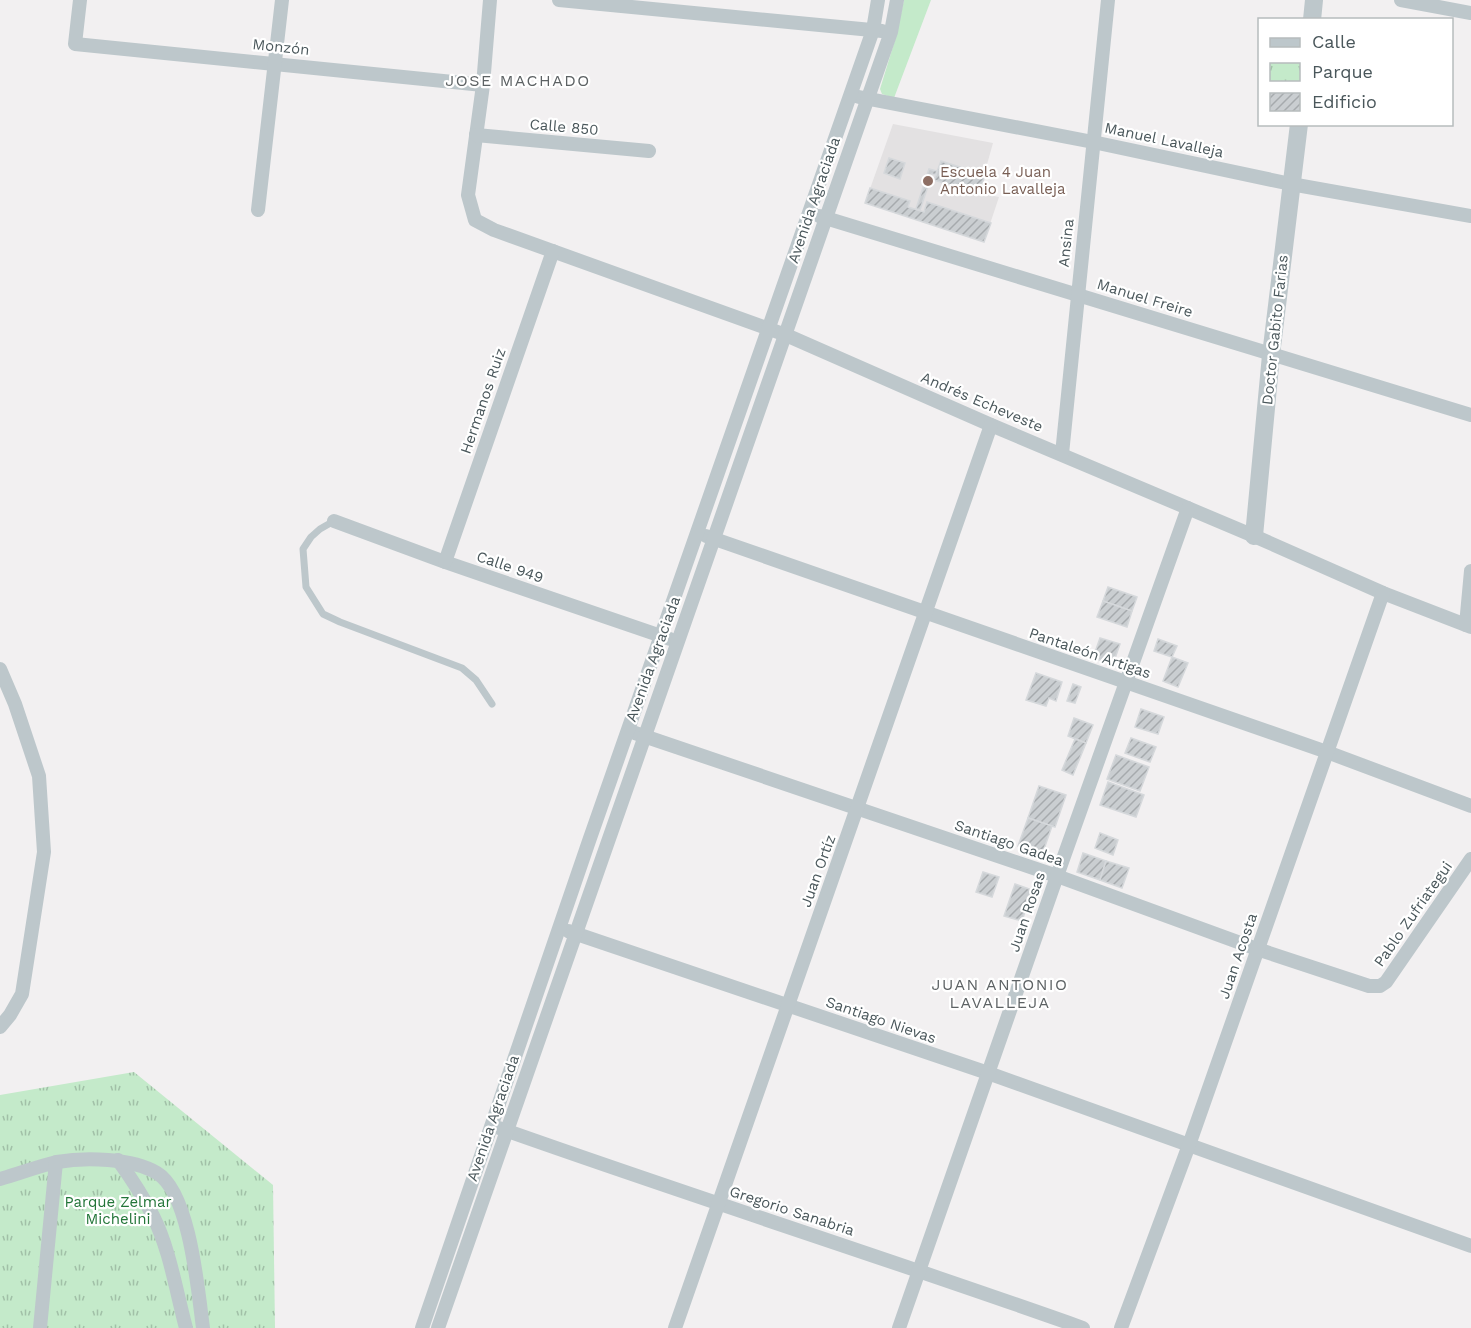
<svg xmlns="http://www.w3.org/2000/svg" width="1471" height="1328" font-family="'Work Sans',sans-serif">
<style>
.education{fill:#e3e1e2}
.green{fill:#c4eaca}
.park{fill:url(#park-tufts)}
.building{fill:url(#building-hatch);stroke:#d5d8db;stroke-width:1.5}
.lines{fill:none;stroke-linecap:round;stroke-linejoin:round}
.service{stroke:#bdc7cb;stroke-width:7}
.minor{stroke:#bdc7cb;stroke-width:14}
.tertiary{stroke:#bdc7cb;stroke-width:18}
.education-dot{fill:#8d6e63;stroke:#fff;stroke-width:2}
.labels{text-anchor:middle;stroke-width:4.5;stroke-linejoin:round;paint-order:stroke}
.street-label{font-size:15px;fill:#4a575b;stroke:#fff}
.education-label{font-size:15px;fill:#785e54;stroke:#fff;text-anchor:start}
.park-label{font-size:15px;fill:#227538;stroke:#fff}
.neighbourhood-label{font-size:16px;letter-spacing:1.5px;fill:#5d6264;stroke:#fff}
</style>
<defs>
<pattern id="park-tufts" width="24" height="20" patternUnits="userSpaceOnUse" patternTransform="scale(1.5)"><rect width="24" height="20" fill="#c4eaca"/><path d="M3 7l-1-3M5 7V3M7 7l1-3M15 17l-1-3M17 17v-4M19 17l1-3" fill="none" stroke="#a1c0a7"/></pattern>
<pattern id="building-hatch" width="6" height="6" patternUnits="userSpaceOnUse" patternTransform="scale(1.5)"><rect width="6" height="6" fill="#caced1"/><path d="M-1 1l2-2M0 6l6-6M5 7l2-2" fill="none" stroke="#a6aaad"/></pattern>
</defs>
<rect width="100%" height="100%" fill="#f2f0f1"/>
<path class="education" d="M893,124L993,143L979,193L999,197L984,242L865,203Z"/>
<path class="green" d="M904,0H931L894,98L882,94L880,89L895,40Z"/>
<path class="park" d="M134,1072L273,1185L275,1328H0V1095Z"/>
<g class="building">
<path d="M889,158L905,163L900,179L884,173Z"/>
<path d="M941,161L985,175L979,194L934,180Z"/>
<path d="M929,169L937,171L936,175L932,174L920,210L916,209Z"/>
<path d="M870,188L910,201L908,207L924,212L927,202L991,223L984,242L865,203Z"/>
<path d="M1108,587L1137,597L1132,611L1103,601Z"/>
<path d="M1103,601L1132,611L1127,627L1097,617Z"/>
<path d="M1100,638L1120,644L1113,664L1093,658Z"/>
<path d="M1158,639L1177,646L1172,657L1154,651Z"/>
<path d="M1172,657L1188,663L1178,687L1163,681Z"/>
<path d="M1036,673L1062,682L1056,701L1049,698L1046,706L1026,700Z"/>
<path d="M1073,684L1081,687L1075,703L1067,701Z"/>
<path d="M1141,709L1164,717L1158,734L1135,727Z"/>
<path d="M1074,718L1093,725L1086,743L1068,736Z"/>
<path d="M1131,738L1156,747L1150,762L1125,753Z"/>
<path d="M1075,739L1086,743L1073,775L1062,770Z"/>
<path d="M1116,755L1149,767L1140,791L1107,779Z"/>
<path d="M1108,782L1144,795L1136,817L1100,805Z"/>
<path d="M1039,786L1066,795L1055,827L1028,818Z"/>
<path d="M1028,818L1052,826L1042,855L1018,846Z"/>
<path d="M1100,833L1118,840L1113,855L1095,848Z"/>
<path d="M1083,853L1106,861L1100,880L1077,872Z"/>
<path d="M1106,861L1129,868L1122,888L1100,880Z"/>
<path d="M983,872L999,877L992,897L976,892Z"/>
<path d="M1015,884L1032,890L1022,921L1004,916Z"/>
</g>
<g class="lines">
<path class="service" d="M334,521L320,529L311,537L303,549L306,587L323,614L340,622L462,668L476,680L492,704"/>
<g class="minor">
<path d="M80,0L75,44L483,85"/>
<path d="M490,0L483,85L468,195L475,220L494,230L786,335L991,425L1254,536L1383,593L1471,627"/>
<path d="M559,0L882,31"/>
<path d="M1401,0L1471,13"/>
<path d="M859,97L1093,142L1291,184L1471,216"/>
<path d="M476,135L649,151"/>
<path d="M258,210L282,0"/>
<path d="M819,216L1471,415"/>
<path d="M1062,454L1108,0"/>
<path d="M334,521L445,562L670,639"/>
<path d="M706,536L1327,752L1471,806"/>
<path d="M445,562L553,251"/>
<path d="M1466,625L1471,571"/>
<path d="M0,669L15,704L39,776L44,852L22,994L10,1015L0,1027"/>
<path d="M635,733L1057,876L1257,949L1369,986H1380L1386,982L1471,859"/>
<path d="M568,931L988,1073L1471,1246"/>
<path d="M499,1128C693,1197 889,1259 1083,1328"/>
<path d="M118,1160C131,1178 143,1196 153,1216C170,1250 176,1291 186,1328"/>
<path d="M0,1179C19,1174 38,1166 57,1162C85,1157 132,1158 157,1173C190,1193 198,1291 203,1328"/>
<path d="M40,1328L56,1162"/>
<path d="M422,1328L589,841L873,30L878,0"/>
<path d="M438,1328L891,32L897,0"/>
<path d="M675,1328L991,425"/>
<path d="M899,1328L1057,876L1188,508"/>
<path d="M1121,1328L1189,1145L1383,593"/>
</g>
<g class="tertiary">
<path d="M1312,20L1314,0"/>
<path d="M1254,536L1271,355L1299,124"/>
</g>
</g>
<circle class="education-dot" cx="928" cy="181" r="6"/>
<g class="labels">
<g class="street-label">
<text transform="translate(281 47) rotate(6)" y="5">Monzón</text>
<text transform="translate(564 127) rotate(5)" y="5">Calle 850</text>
<text transform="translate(1164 140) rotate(12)" y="5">Manuel Lavalleja</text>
<text transform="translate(814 200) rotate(-71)" y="5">Avenida Agraciada</text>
<text transform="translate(1066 243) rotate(-84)" y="5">Ansina</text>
<text transform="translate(1145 298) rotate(17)" y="5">Manuel Freire</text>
<text transform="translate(1275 330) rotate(-84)" y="5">Doctor Gabito Farias</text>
<text transform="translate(483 401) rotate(-71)" y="5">Hermanos Ruiz</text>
<text transform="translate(982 402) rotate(23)" y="5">Andrés Echeveste</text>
<text transform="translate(510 567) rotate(19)" y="5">Calle 949</text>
<text transform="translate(1090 653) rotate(19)" y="5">Pantaleón Artigas</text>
<text transform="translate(653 659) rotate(-70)" y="5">Avenida Agraciada</text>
<text transform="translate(1009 843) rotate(19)" y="5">Santiago Gadea</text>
<text transform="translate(818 871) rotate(-70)" y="5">Juan Ortíz</text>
<text transform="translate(1027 912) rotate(-71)" y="5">Juan Rosas</text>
<text transform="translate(1413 914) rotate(-55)" y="5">Pablo Zufriategui</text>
<text transform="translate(1238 956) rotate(-71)" y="5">Juan Acosta</text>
<text transform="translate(881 1020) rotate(19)" y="5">Santiago Nievas</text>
<text transform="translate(493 1118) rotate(-71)" y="5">Avenida Agraciada</text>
<text transform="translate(792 1211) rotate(18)" y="5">Gregorio Sanabria</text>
</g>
<g class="education-label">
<text x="940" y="177">Escuela 4 Juan<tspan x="940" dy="17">Antonio Lavalleja</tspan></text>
</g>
<g class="park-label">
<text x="118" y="1207">Parque Zelmar<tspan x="118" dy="17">Michelini</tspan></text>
</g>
<g class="neighbourhood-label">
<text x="518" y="86">JOSE MACHADO</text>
<text x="1000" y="990">JUAN ANTONIO<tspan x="1000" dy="18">LAVALLEJA</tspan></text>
</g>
</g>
<rect x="1258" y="18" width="195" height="108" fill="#ffffff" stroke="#b7bcbd" stroke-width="1.5"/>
<rect x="1270" y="38" width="30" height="9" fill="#bdc7cb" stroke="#b7bcbd" stroke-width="1.5"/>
<text x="1312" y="48" font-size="18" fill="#4a575b">Calle</text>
<rect x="1270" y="63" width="30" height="18" fill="url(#park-tufts)" stroke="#b7bcbd" stroke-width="1.5"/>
<text x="1312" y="78" font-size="18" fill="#4a575b">Parque</text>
<rect x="1270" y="93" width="30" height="18" fill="url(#building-hatch)" stroke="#b7bcbd" stroke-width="1.5"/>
<text x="1312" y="108" font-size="18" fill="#4a575b">Edificio</text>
</svg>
